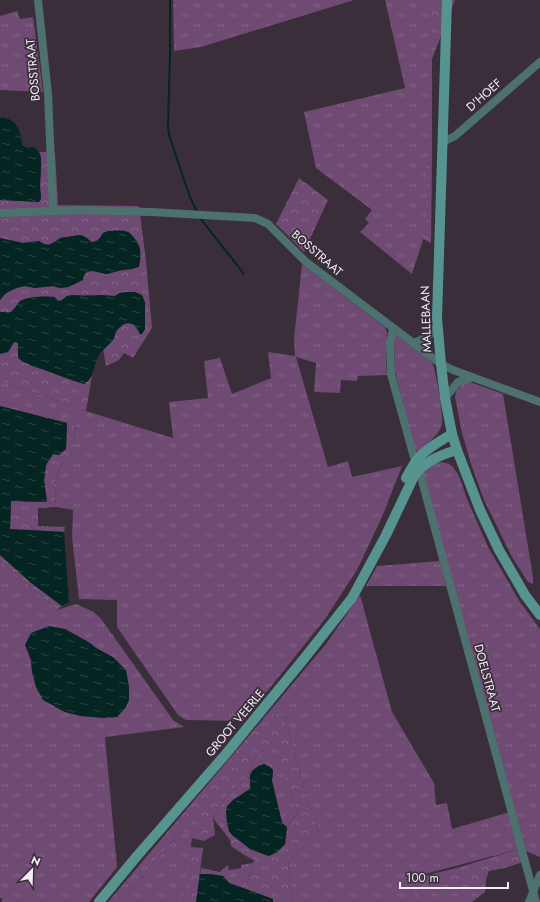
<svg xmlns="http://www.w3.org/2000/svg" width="540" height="902" font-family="Jost,sans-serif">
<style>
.grass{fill:url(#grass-tufts);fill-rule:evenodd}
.forest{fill:url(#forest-crowns)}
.water{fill:url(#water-ripples)}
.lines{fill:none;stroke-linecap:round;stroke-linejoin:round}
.stream{stroke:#052523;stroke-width:2}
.minor{stroke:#4c716e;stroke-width:8}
.secondary{stroke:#57948f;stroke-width:10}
.labels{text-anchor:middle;stroke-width:3.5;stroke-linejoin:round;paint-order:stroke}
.street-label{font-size:12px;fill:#f4edf4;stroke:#392e3a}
</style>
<defs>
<pattern id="grass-tufts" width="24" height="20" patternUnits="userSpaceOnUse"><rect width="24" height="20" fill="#6f4a72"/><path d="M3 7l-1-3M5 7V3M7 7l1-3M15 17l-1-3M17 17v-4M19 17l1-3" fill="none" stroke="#846487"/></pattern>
<pattern id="forest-crowns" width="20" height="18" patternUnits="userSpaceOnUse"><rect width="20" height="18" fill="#6f4a72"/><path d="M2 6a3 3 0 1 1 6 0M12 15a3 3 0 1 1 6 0" fill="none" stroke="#846487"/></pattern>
<pattern id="water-ripples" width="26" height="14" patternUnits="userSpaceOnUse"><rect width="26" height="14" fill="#052523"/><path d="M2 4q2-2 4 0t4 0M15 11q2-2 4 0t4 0" fill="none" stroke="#2a4544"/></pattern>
</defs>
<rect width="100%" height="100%" fill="#392e3a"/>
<g class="grass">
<path d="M173,0H354L201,47L174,51Z"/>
<path d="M385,0H432V161L427,166V227L412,274L360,232L369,223L365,219L372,210L316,168L304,112L405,88Z"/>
<path d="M17,11L20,19L33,17L43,92L0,90V16Z"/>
<path d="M302,264L385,327L387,332L386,365L387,375L358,376L357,381L341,380L340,393L314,392L316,363L296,357L328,467L348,461L352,477L402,466L382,517L357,570L325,619L245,719L242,721L186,720L178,715L171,705L117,627V600L79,599L72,537L73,510L56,507L55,484L59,468L73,452L76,422L0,401V381L86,411L173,438L169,402L208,398L204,361L220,358L232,394L271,378L268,352L295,356L294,339Z"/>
<path d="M396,335L429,360C430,361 433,363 433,365C436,372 444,417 442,424C440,435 425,445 417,452L414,445L395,372L394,338Z"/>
<path d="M464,382H470L503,394L533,577V584L528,582L512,557L484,500L471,464L462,433L455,397L456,391Z"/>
<path d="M441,462L449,464L453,467L459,476L467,499L488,547L520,602L540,629V857L526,851L424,477V472L434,464Z"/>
<path d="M0,561L57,610L76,604L94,612L102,620L173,720L184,727L105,737L117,867L89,902H2V898H0ZM65,629L90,643L96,648L105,718L81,716L65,712L55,707L32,672L31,660Z"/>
<path d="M440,561L446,586H366L377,566Z"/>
<path d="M360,595L392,712L434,783L436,805L447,803L452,829L510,812L519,849L406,879L418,902H292L288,863L319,830L307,799L284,716L268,713L326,644Z"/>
<path d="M264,749C266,751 270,752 272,754C286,767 292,794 297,813L287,827L282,823L272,781L273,770L270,767L264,764L250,776L251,781L250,789L233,800L229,831L232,835L230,840L213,818L227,795L249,774L252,761Z"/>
<path d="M184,831L192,838L183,902H108L125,882L133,888L178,834Z"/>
<path d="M253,863L246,889L229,883L223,876L209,874H200L201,868L220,872L224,868L228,865L229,870L241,868V865Z"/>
</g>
<g class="forest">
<path d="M432,0H455L432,59Z"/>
<path d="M39,152H55L58,205L139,206L146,261L152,328L133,358L124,353L119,360L106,366L103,349L113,340L116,331L125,323H129L133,324L138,330L140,334H142L145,329V303L120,293L115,296L76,295L67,296L62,300L58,301L34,297L28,298L19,302L16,307L11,312H0V300L5,294L13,289L25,286L35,288L53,286L59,288L68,287L78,283L86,273L92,271L106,274L119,271L134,269L99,240L95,242H91C83,233 79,235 68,237C65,237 61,238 59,239C50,244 49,248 39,241L23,243L0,238V200L39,202L41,199C41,194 40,190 40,185C40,174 43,163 39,152Z"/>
<path d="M432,161L431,243L423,239L427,227V166Z"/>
<path d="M299,178L328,200L304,252L276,224Z"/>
<path d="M14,342L18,343V347L31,366L48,371L63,377L87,382L92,376L86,411L0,381V354L8,352Z"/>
<path d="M0,401L76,421L73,452L59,468L55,484L56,507L38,508V526L65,527L64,532L10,529L11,501L47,502L44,480L46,465L53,454L66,449L67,423L0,406Z"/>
<path d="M0,555L30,582L62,606L57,610L0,561Z"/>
<path d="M268,713L284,716L307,799L319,830L288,863L292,902H273V899L246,889L254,860L246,856L231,846L230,840L232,835L240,841L250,849L269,856L277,852L285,844L287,827L297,813C292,794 286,768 272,754C270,752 266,751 264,749L252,761L249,774L227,795L213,818L215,835L204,841L192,838L184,831L178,834L133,888L125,882Z"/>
<path d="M190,847L203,848L196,902H183Z"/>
<path d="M519,849L523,862L505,868L489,871L486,880L485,892L472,902H418L406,880L457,868Z"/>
</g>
<g class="water">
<path d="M2,117C13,119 19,125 21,137C22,140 21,143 23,146L28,148L34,147L39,152L41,157V167L40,186L41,198L39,202L0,200V118Z"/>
<path d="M108,231C113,231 119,230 125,231C130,232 132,235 135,239C142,246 141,257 139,267C133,269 127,269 121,270C116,271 112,273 108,274C100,275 85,263 83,280L68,287L61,288L53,286L35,288L25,286L19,287L10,291L5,294L0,300V238L23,243L39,241C49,248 50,244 59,239C61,237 65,237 68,237C79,235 83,233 91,242C98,242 100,238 103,233Z"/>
<path d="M125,292H135L142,295L145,302V329L142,334H140C135,322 126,319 117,330C115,333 115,338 112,341C108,347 101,350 98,357C93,366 94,379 84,384L74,381L23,362L18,358V343L14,342L8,352L0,354V312H11C15,309 17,304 19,302C26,296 47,296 55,297L58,301L62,300L67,296L73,295L83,296L102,295L115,296L120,293Z"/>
<path d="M0,406L67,423L66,449L59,455L53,454L46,465L44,480L47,502L11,501L10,529L64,532L69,602L62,606L30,582L0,555Z"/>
<path d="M49,626L65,629L90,643L96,648L113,657L126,670L129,687V700L126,707L117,717L105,718L81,716L65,712L43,700L36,687L32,672L31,660L25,645L31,633Z"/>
<path d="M264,764L270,767L273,770L272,781L281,818L282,823L287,827L285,844L277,852L269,856L263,854L250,849L240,841L232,835L229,831L227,823L226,812L227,806L233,800L250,789C251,785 249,778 250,775C252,769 259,765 264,764Z"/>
<path d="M200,874H209L223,876L229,883L273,899V902H196Z"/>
</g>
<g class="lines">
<g class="stream">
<path d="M170,0V55L168,126L169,135L190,197L197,212"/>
<path d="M200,218L244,274"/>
</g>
<g class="minor">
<path d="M38,0L48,94L53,211"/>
<path d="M443,142L455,136L540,62"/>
<path d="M0,213L81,210L151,212L255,218L268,224L306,262L441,364L453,370L540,402"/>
<path d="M393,329L390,343L391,374L415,461"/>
<path d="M413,343C423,340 430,336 437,327"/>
<path d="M445,398L458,382L473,377"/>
<path d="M419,470L536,902"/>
<path d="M529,902L540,875"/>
</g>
<g class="secondary">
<path d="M447,0L437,318L441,364L445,398L452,434L457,450L480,510L499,550L525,595L540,615"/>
<path d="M406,478C409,473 412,467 416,461C424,450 440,441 452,434"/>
<path d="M99,902L137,856L225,755L303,660L352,598L386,535L414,476C425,461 440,455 457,450"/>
</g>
</g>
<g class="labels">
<g class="street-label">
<text transform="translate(33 70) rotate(-95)" y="4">BOSSTRAAT</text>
<text transform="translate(484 95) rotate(-41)" y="4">D'HOEF</text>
<text transform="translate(317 253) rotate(41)" y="4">BOSSTRAAT</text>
<text transform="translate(426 319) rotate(-92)" y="4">MALLEBAAN</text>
<text transform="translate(487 678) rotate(75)" y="4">DOELSTRAAT</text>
<text transform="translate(235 723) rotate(-50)" y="4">GROOT VEERLE</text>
</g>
</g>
<g transform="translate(32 870) rotate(23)" stroke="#392e3a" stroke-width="3" paint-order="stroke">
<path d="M0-3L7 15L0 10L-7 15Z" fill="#f4edf4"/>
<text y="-6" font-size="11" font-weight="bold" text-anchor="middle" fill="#f4edf4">N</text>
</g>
<path d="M400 882v6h108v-6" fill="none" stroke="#f4edf4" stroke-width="2"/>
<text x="406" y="882" font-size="12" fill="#f4edf4" stroke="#392e3a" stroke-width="3" paint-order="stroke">100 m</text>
</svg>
